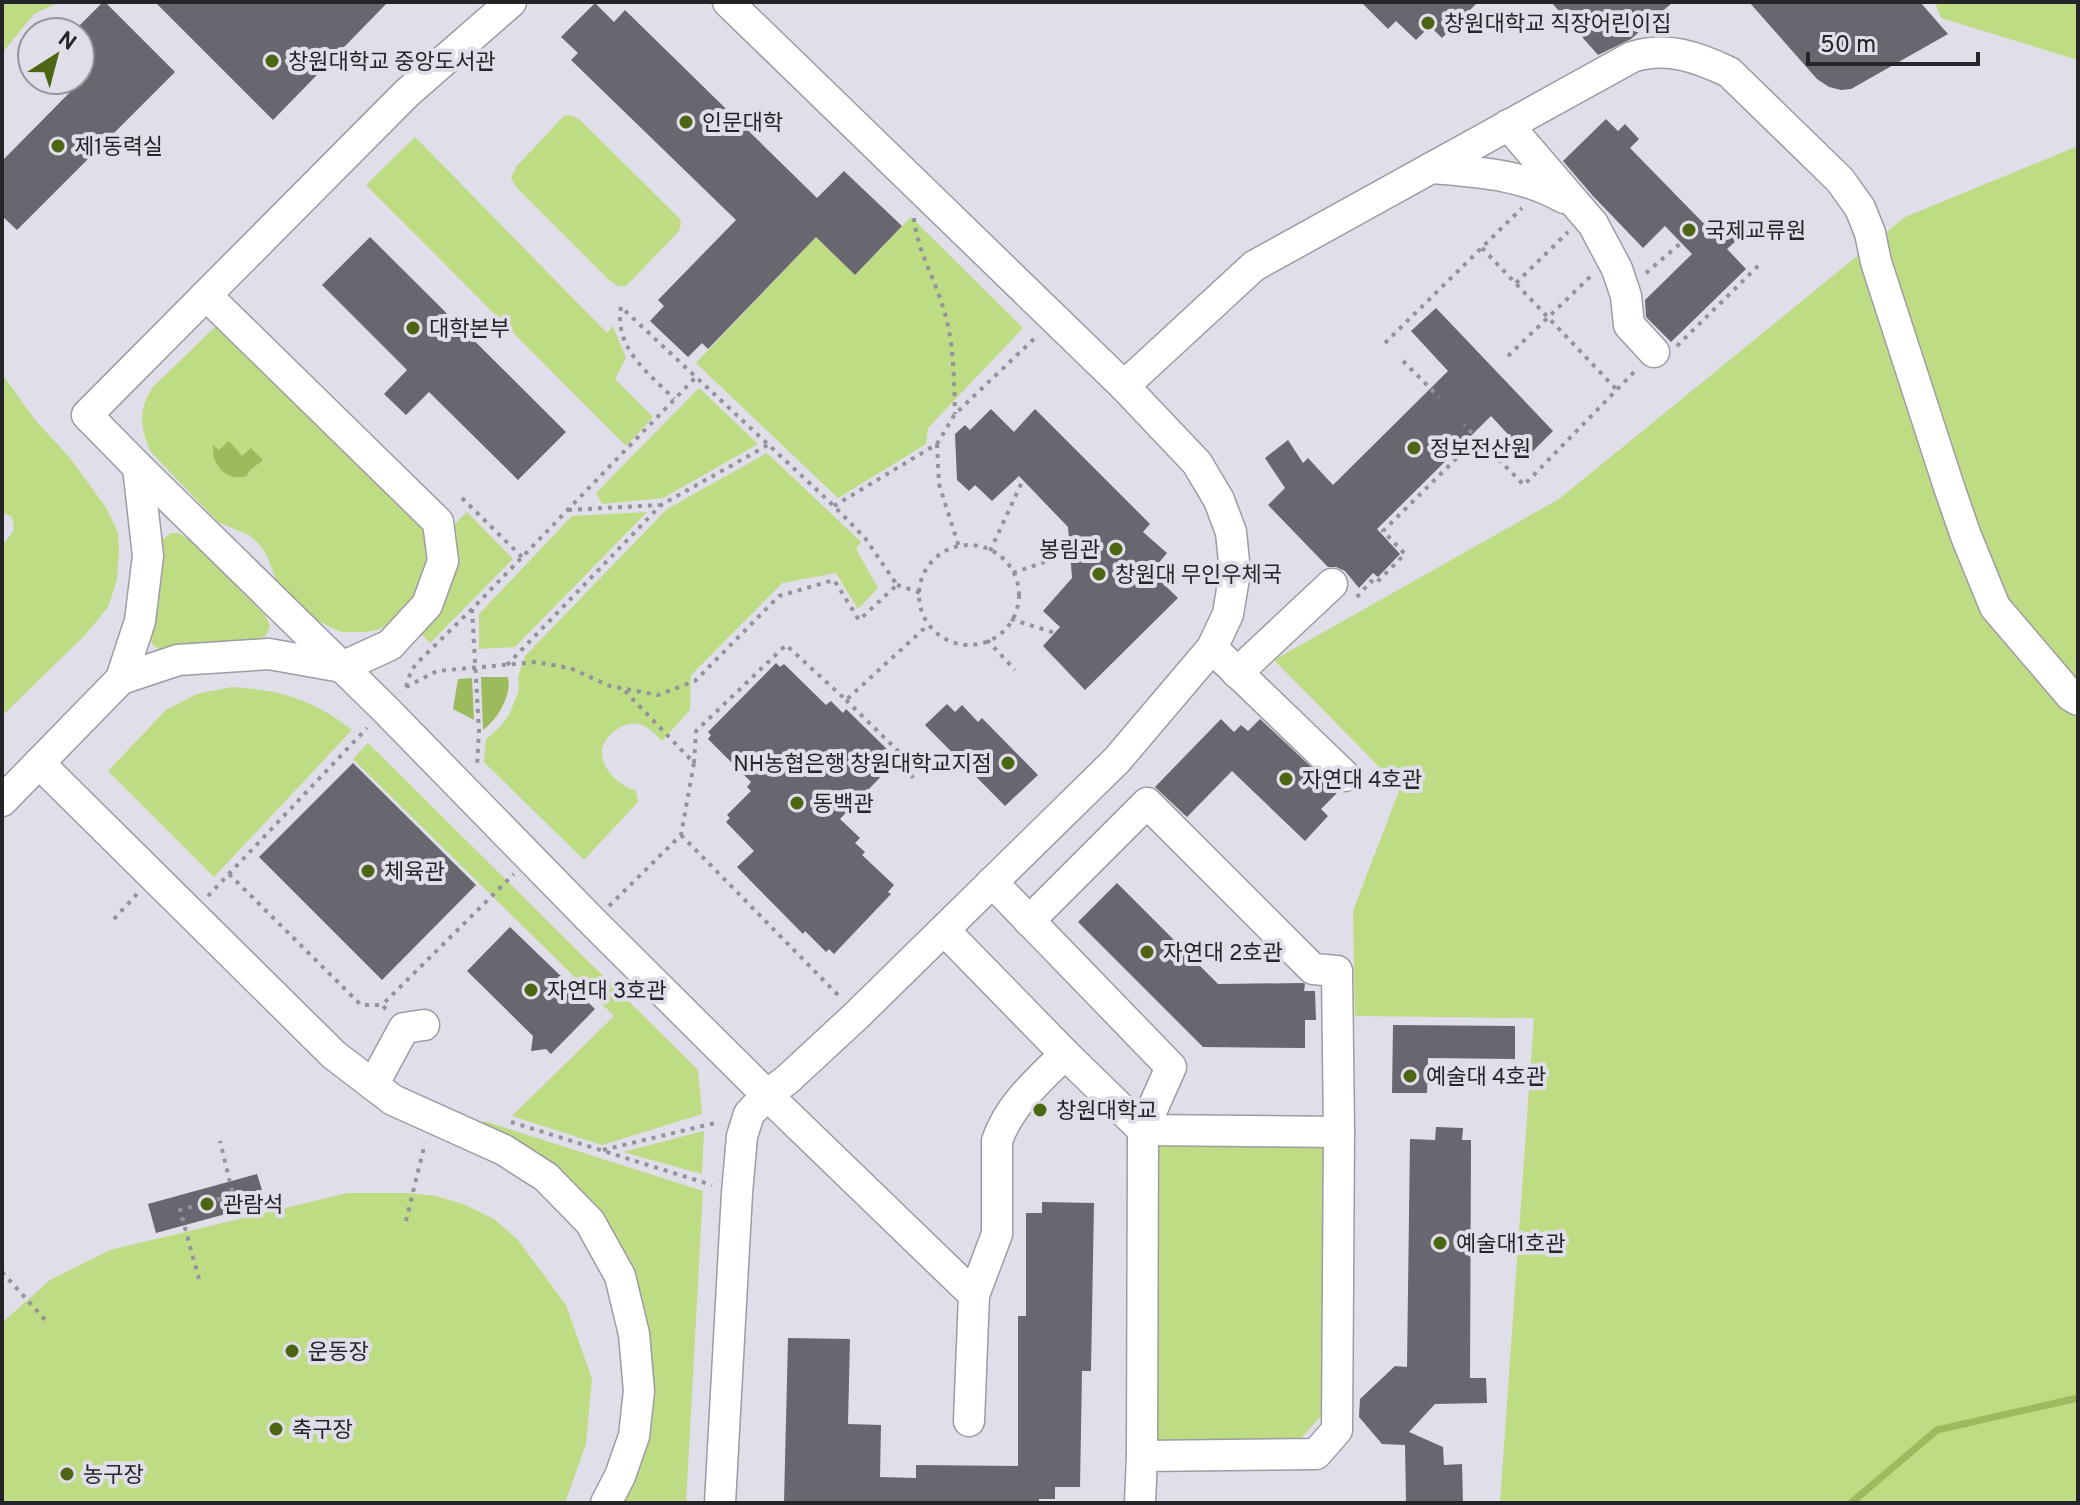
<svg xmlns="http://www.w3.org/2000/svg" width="2080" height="1505" font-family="Overpass,'Noto Sans KR',sans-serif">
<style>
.green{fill:#bddc83}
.water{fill:#9cbb5d}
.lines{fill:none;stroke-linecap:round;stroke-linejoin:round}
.stream{stroke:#9cbb5d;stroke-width:7}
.building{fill:#68666e}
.minor-casing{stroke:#9d9ba4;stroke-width:33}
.path{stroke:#94929a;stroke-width:4;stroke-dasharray:4 6;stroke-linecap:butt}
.minor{stroke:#fff;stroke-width:30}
.poi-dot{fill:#4e6513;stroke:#e0dee8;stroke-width:3}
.labels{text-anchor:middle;stroke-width:8;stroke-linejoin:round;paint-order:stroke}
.poi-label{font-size:22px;fill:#252428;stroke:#e0dee8;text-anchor:start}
</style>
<rect width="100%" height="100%" fill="#e0dee8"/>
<g class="green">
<path d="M2,2H60L34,14L2,53Z"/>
<path d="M1935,2H2078V60L1941,18Z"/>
<path d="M570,115L579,119L680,219L681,224L679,231L626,286H618L609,280L517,188L511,178L516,167L564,116Z"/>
<path d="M415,137L607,333L613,326L626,358L615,379L653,417L626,446L366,185Z"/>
<path d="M2078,146V1503H1500L1534,1018L1355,1016L1353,911L1400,788L1274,660L1559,499L1905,217Z"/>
<path d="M911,217L1023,328L928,428L926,444L838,498L696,363L816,237L855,275Z"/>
<path d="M218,324L423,527L430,537L428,580L396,621L377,630L366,632H341L316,620L288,595L277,582L267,556L259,544L249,535L218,522L151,452C140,430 138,408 153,387Z"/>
<path d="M2,374L36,421L70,458L107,509L118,533L119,549L117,580L108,607L85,635L2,716V546L14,530L12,517L2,512Z"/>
<path d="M699,388L758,444L663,498L602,504L596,493Z"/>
<path d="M767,453L861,542L856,549L878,588L858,609L836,573L782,583L691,675L690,710L662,741C656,735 650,728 642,725C625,718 600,737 602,755C604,773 621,786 636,791L638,802L584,860L484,762L486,739L500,727L509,715L519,690L518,677L525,656L667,509Z"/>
<path d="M467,512L513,559L430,643L418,630L449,530Z"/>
<path d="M647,512L515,647L479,649V614L572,516Z"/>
<path d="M171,533H178L189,539L265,615L270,626L267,634L261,640L164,652L153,645L149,636L159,594L160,545L162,540Z"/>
<path d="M232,687C280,690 314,700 352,730L214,877L108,771L166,710L197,694Z"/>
<path d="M368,743L698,1070L702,1114L602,1145L512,1116L614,1016L353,759Z"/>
<path d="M484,1121L703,1191L686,1503H624L635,1479L650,1431L653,1371L647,1318L634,1272L478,1131Z"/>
<path d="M704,1131L702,1174L623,1152Z"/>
<path d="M1159,1140L1323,1145L1321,1416L1295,1445L1150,1449L1153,1406Z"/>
<path d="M348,1193H408L436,1196L463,1204L494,1219L518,1240L566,1305L592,1379L586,1444L565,1503H2V1323L50,1280L110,1250Z"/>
</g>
<g class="water">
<path d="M229,441L242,456L251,448L263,460L250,470L246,476C226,482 211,464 213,445L219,450Z"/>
<path d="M481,677H508C512,695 498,719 483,730Z"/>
<path d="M472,678L474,720L453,709L458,679Z"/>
</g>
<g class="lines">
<path class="stream" d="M1851,1503L1937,1430L2078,1398"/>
</g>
<g class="building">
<path d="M103,2H105L175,72L17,230L2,216V161L80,82V25Z"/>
<path d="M155,2H388L273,120Z"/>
<path d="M1361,2H1478L1442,38L1430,26L1416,40L1396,21L1388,29Z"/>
<path d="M1551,2H1673L1631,39L1598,55Z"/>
<path d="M1749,2H1920L1948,34L1851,89L1841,90L1829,87L1817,79Z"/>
<path d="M595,3L614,22L625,10L817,198L844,171L902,226L855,275L816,237L708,349L702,343L688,357L650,321L664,306L658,300L736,220L571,60L578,53L561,37Z"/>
<path d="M1606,119L1618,131L1625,124L1639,139L1630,148L1715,235L1724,226L1738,239L1727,249L1746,269L1671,342L1646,317L1645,300L1692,254L1665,226L1643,248L1593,196L1563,161Z"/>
<path d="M370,237L566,432L518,480L429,392L406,415L384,394L407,370L322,285Z"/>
<path d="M1436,308L1553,431L1528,456L1491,416L1377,529L1400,554L1378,577L1373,573L1359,588L1345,571L1336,567H1328L1268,505L1285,488L1265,458L1288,440L1303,463L1308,458L1333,485L1448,371L1411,331Z"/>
<path d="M991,409L1014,432L1035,409L1150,524L1143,532L1167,553L1151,572L1178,598L1085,690L1043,646L1060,627L1043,611L1072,578L1068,527L1019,476L992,501L975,485L969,491L957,480L955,434L965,425L970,430Z"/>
<path d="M776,663L780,667L784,664L826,705L831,701L843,713L846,709L894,756L891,759L895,762L840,819L860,838L855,843L865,852L862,855L894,885L888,892L891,894L834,954L829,949L826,952L805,931L803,934L737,867L754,851L726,822L730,818L727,815L751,791L747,787L751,782L708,739L711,735L708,732Z"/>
<path d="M947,704L955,712L962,705L978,722L982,718L1038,775L1005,806L925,725Z"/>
<path d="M1221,719L1234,732L1241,725L1248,731L1260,719L1338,792L1321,809L1328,816L1305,841L1232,771L1187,817L1155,787Z"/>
<path d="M353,763L476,885L382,980L259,857Z"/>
<path d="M1117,883L1218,984L1303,983L1305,984L1304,991H1315L1316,1020H1305V1048L1203,1047L1078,922Z"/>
<path d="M510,927L595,1009L551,1054L546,1049L531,1051L533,1036L467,971Z"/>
<path d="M1393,1025L1515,1026V1059L1428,1058L1427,1093H1392Z"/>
<path d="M1436,1127L1463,1128L1462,1140H1471L1470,1378H1486L1487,1403L1435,1404L1409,1432L1443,1447L1444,1465L1462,1464L1463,1503H1406L1405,1445L1382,1444L1359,1417L1360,1399L1395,1366L1407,1367L1410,1139L1435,1140Z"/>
<path d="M257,1174L266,1203L156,1233L148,1204Z"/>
<path d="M1042,1202L1094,1203L1091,1371H1082L1080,1487H1055V1499H1039V1503H784L788,1338L850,1339L848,1424L881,1425L880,1477L916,1478V1465L1018,1466V1316H1026V1213H1042Z"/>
</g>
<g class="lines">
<defs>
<g id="minor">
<path d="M1508,125L1593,224L1617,269L1626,296L1629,325L1654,352"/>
<path d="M1431,168C1478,172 1522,174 1564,198"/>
<path d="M1124,386L1254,266L1632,57C1667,46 1697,57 1729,72L1840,180L1860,208L1870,233L1876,262L1949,487L1966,536L1995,607L2071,696L2078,700"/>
<path d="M138,467L385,709L593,922L767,1095L974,1295"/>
<path d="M1212,648L1345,776"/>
<path d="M1237,673L1332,584"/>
<path d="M121,679L178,660L269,654L342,667L390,645L427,605L443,561L438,522L206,295"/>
<path d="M39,763L334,1055L393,1100L504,1150L546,1177L590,1222L620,1276L634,1334L639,1391L634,1436L620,1476L606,1503"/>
<path d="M2,801L121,679L140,621L148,556L138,467L87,415L407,93L511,2"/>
<path d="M992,882L1171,1067L1143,1130L1142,1456L1140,1503"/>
<path d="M1029,921L1147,803L1313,969L1337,971L1339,1132L1337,1430L1316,1454L1142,1456"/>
<path d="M944,930L1065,1054L1143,1130L1339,1132"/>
<path d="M373,1085L404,1028L424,1025"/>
<path d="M969,1421L974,1295L997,1234V1141C1009,1105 1039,1080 1065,1054"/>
<path d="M720,1503L737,1193L742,1136L749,1114L767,1095L788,1079L857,1015L1117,760L1212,648L1228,614L1235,572L1231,532L1219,500L1197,463L1124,386L728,2"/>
</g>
</defs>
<use href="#minor" class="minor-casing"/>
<g class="path">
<path d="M914,218C917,250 934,277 943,307C954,341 954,378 955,414"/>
<path d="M1482,248L1617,390"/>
<path d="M1646,273L1681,243"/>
<path d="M1516,283L1568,232"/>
<path d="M621,307C614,349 648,372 674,399"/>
<path d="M1385,343L1522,208"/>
<path d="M1677,346L1760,264"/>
<path d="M1508,356L1593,274"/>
<path d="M1403,361L1439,397"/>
<path d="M1477,438L1524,485L1635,371"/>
<path d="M937,444L939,484L959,547"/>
<path d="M462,498L522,557"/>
<path d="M834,506L937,444L955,414L1036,337"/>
<path d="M568,510L659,505"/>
<circle cx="969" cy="595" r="50"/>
<path d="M990,551L1023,480"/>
<path d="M1013,573L1070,553"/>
<path d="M897,585L921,593"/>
<path d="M1357,597L1371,581L1375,584L1405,554L1383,531L1477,438L1464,425"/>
<path d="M472,609L479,731L477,767"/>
<path d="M1011,619L1055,633"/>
<path d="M987,640L1015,670"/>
<path d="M507,665L661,505L768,445"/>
<path d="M406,687L437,671L536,662L570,668L610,686L658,695L695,681L779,596L834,580L859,620L897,585L865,538L834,506L621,307"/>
<path d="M406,687L411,671L417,663L472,609L695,378"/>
<path d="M846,700L898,751L913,778"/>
<path d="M694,763L696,731L786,645L846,700L928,625"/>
<path d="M681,835L839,996"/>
<path d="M229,874L361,1005H381"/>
<path d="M208,896L367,728"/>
<path d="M609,906L681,835L694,763L624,690"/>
<path d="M114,919L137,894"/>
<path d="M386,1009L382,1005L514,874"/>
<path d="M511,1122L712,1185"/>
<path d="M603,1150L719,1122"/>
<path d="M406,1221L425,1143"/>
<path d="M2,1272L47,1322"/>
<path d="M199,1279L180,1210L233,1195L220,1141"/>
</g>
<use href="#minor" class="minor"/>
</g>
<g class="poi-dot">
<circle cx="1428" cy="23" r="8"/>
<circle cx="272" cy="61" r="8"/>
<circle cx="686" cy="122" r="8"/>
<circle cx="58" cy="146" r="8"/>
<circle cx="1689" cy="230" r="8"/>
<circle cx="413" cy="328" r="8"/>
<circle cx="1414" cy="448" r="8"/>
<circle cx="1116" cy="549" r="8"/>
<circle cx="1099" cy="574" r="8"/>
<circle cx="1008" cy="763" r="8"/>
<circle cx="1286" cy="779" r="8"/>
<circle cx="797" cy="803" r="8"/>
<circle cx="368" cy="871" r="8"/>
<circle cx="1147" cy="952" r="8"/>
<circle cx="531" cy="990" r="8"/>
<circle cx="1410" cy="1076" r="8"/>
<circle cx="1040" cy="1110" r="8"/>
<circle cx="207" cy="1204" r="8"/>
<circle cx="1440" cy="1243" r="8"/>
<circle cx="292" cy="1351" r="8"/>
<circle cx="276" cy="1429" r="8"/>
<circle cx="67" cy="1474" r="8"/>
</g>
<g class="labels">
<g class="poi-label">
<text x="1444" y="31">창원대학교 직장어린이집</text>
<text x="288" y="69">창원대학교 중앙도서관</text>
<text x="702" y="130">인문대학</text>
<text x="74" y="154">제1동력실</text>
<text x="1705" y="238">국제교류원</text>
<text x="429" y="336">대학본부</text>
<text x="1430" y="456">정보전산원</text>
<text x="1100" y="557" text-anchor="end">봉림관</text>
<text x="1115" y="582">창원대 무인우체국</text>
<text x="992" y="771" text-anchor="end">NH농협은행 창원대학교지점</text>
<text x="1302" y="787">자연대 4호관</text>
<text x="813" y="811">동백관</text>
<text x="384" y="879">체육관</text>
<text x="1163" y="960">자연대 2호관</text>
<text x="547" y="998">자연대 3호관</text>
<text x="1426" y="1084">예술대 4호관</text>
<text x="1056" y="1118">창원대학교</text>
<text x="223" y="1212">관람석</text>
<text x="1456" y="1251">예술대1호관</text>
<text x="308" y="1359">운동장</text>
<text x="292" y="1437">축구장</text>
<text x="83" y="1482">농구장</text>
</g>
</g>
<rect width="2080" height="1505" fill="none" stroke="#252428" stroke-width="8"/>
<g transform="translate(56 56) rotate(36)"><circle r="38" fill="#e0dee8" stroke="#95949b" stroke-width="2"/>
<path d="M0-6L14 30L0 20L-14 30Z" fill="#4e6513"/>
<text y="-12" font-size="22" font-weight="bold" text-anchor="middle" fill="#252428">N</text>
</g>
<path d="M1808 52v12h170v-12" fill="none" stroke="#252428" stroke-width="4"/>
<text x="1820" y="52" font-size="24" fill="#252428" stroke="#e0dee8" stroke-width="6" paint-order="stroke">50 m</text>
</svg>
